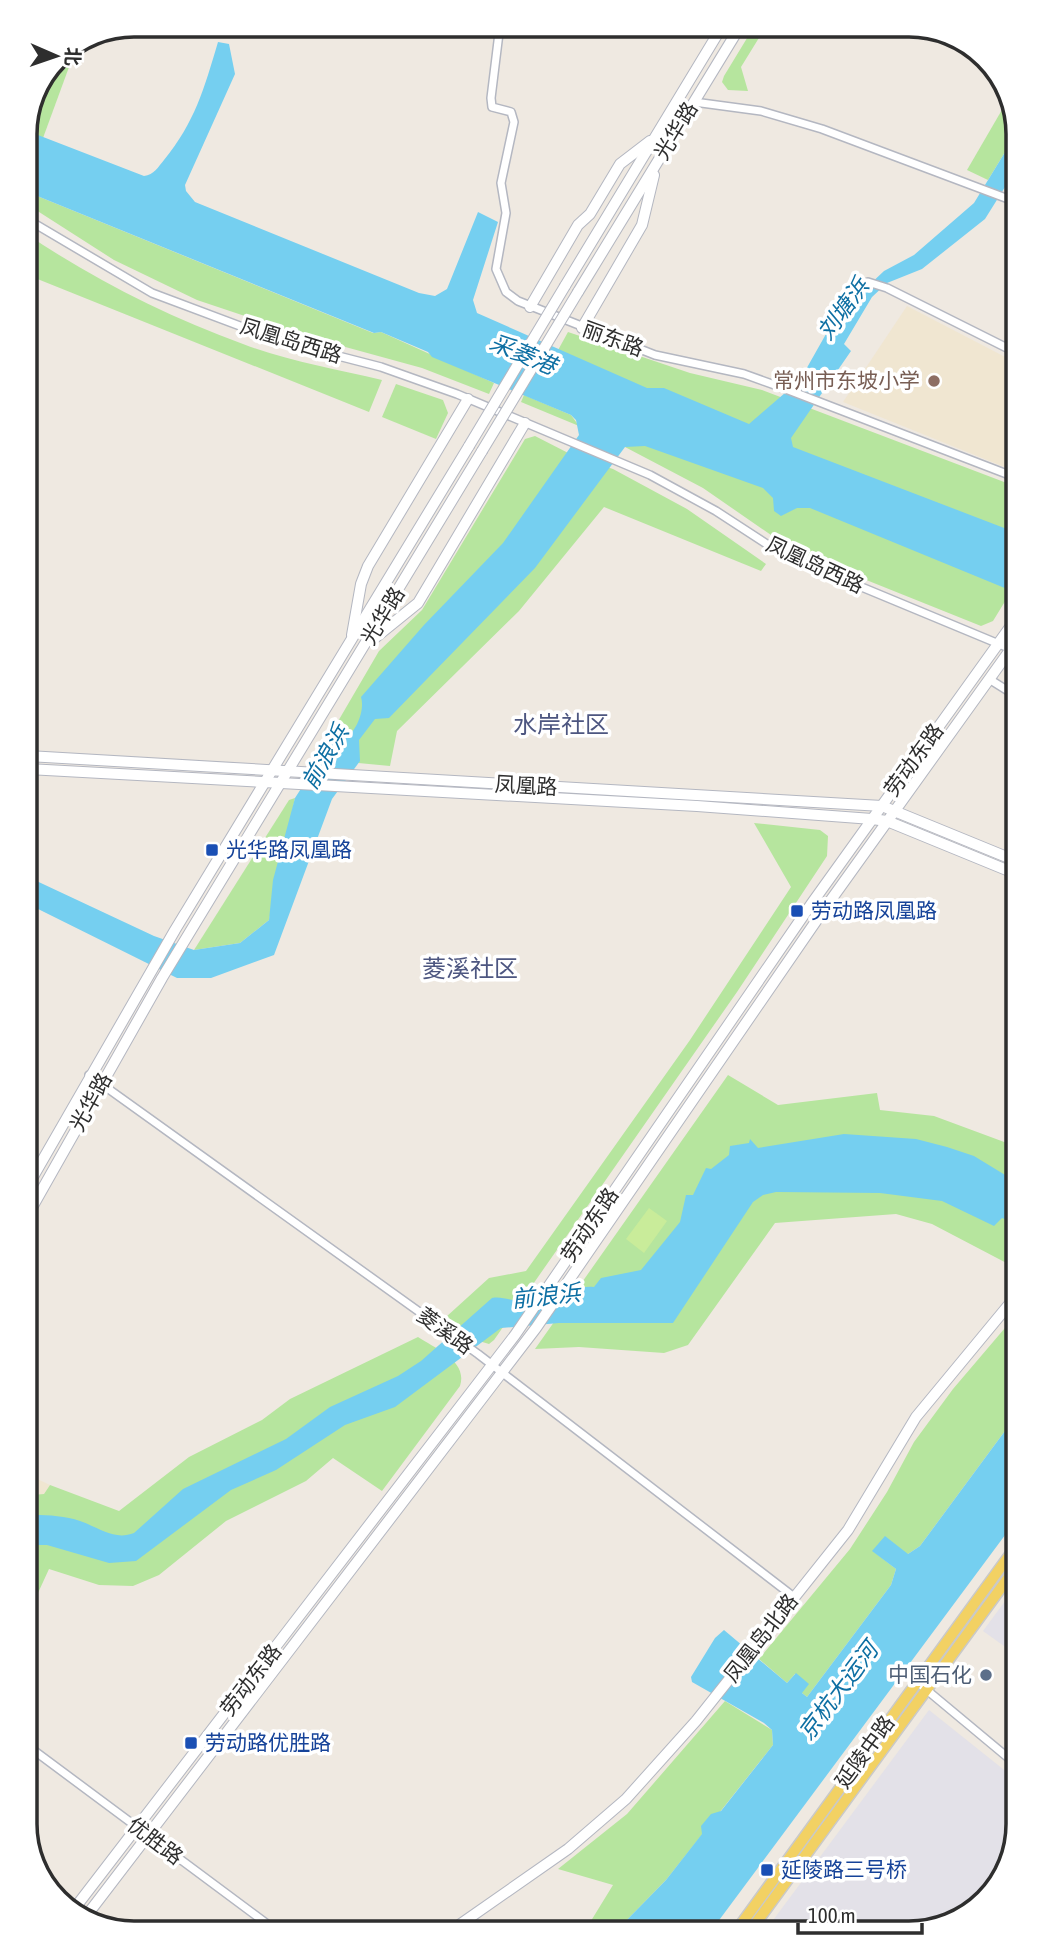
<svg xmlns="http://www.w3.org/2000/svg" width="1043" height="1958" font-family="'Asap Condensed','Noto Sans SC',sans-serif">
<style>
.industrial{fill:#e3e1e8}
.education{fill:#f0e6d1}
.green{fill:#b6e59e}
.pitch{fill:#c9ec9a}
.water{fill:#75cff0}
.lines{fill:none;stroke-linecap:round;stroke-linejoin:round}
.street-casing{stroke:#b4b7c1;stroke-width:10}
.secondary-casing{stroke:#b4b7c1;stroke-width:12}
.primary-casing{stroke:#c9c9c9;stroke-width:13}
.street{stroke:#fff;stroke-width:7}
.secondary{stroke:#fff;stroke-width:10}
.primary{stroke:#f2d163;stroke-width:10}
.secondary-bridge-casing{stroke:#b4b7c1;stroke-width:12;stroke-linecap:butt}
.secondary-bridge{stroke:#fff;stroke-width:10}
.education-dot{fill:#8d6e63;stroke:#fff;stroke-width:2.5}
.transit-dot{fill:#1a4fb4;stroke:#fff;stroke-width:2.5}
.service-dot{fill:#5c6f8a;stroke:#fff;stroke-width:2.5}
.labels{text-anchor:middle;stroke-width:7;stroke-linejoin:round;paint-order:stroke}
.street-label{font-size:21px;fill:#2e2e2e;stroke:#fff}
.education-label{font-size:21px;fill:#785e54;stroke:#fff;text-anchor:end}
.transit-label{font-size:21px;fill:#164399;stroke:#fff;text-anchor:start}
.service-label{font-size:21px;fill:#4e5e75;stroke:#fff;text-anchor:end}
.water-label{font-size:23px;font-style:italic;fill:#0d6fa3;stroke:#fff}
.quarter-label{font-size:24px;fill:#4d5680;stroke:#fff}
.rim{fill:none;stroke:#2e2e2e;stroke-width:3.5}
</style>
<rect width="100%" height="100%" fill="#efe9e1"/>
<g class="industrial">
<path d="M1017,1585L1018,1656L983,1631Z"/>
<path d="M929,1710L1018,1781V1825L1000,1885L951,1925L768,1927Z"/>
</g>
<g class="education">
<path d="M907,306L1011,360L1012,470L843,402Z"/>
<path d="M31,1476L50,1485L44,1494L31,1495Z"/>
</g>
<g class="green">
<path d="M755,25H767L741,67L748,91L728,90L722,82L724,76Z"/>
<path d="M76,48L43,138L25,130L57,56Z"/>
<path d="M1010,96V144L988,180L967,170Z"/>
<path d="M25,191L373,333L381,332L494,383L489,394L422,368L298,334L197,300L114,260L25,203Z"/>
<path d="M25,233C93,279 166,316 243,344C287,361 336,369 382,380L369,412L25,274Z"/>
<path d="M568,332L690,373L762,390L1012,485V544L552,361Z"/>
<path d="M396,384L443,400L448,413L436,439L382,417Z"/>
<path d="M524,395L571,415L579,426L521,402Z"/>
<path d="M629,434L764,483L1012,590L993,621L981,626L794,551L703,488L625,447Z"/>
<path d="M535,436L576,457L613,469L687,509L766,564L761,571L604,507L519,611L397,731L390,766L316,759L379,651L422,610L525,439Z"/>
<path d="M295,798L269,920L240,943L194,950L289,800Z"/>
<path d="M754,823L820,830L828,836L827,856L737,992L494,1340L489,1344L479,1341L446,1317L489,1278L526,1271L690,1040L791,887Z"/>
<path d="M728,1075L778,1105L877,1093L880,1110L934,1116L1015,1146V1185L1005,1196L1016,1218V1268L932,1224L896,1214L775,1223L688,1345L664,1353L579,1347L535,1349Z"/>
<path d="M1016,1315V1416L920,1546L908,1554L873,1551L896,1569L891,1585L807,1697L802,1693L795,1674L787,1683L759,1659L850,1549L887,1492L914,1442L953,1389Z"/>
<path d="M418,1337C436,1349 468,1361 460,1386L382,1491L333,1458L306,1481L226,1521L159,1575L133,1586L99,1585L49,1569L32,1606L31,1495L44,1494L50,1485L119,1511L189,1457L262,1420L290,1399Z"/>
<path d="M725,1701L772,1730L773,1745L666,1880L619,1928L586,1929L613,1885L558,1869L627,1814Z"/>
</g>
<path class="pitch" d="M649,1208L667,1221L644,1253L626,1239Z"/>
<g class="water">
<path d="M218,42L229,44L235,74L185,185L186,191L195,202L419,293L435,296L447,289L478,212L498,222L473,300L477,313L647,388H664L749,424L800,380L826,334L837,335L853,308L848,305L884,271L914,255L974,203L1010,144V179L985,219L922,269L887,283L872,297L844,344L851,351L791,438L793,447L1012,531V591L810,508H797L781,516L774,511L773,498L763,488L645,446L625,447L535,568L389,718L375,719L359,740L360,761L332,799L274,955L211,978H177L28,904V877L154,936L194,950L240,943L269,920L273,880L295,798L333,739C337,738 341,739 344,738C357,733 365,709 361,697L424,625L503,543L579,435L576,420L571,415L432,357L428,352L381,332L374,333L25,191V130L144,176C154,175 158,167 164,160C195,122 204,89 218,42Z"/>
<path d="M844,1134L916,1139L947,1147L974,1156L1015,1181L1012,1191L1016,1223L1002,1218L994,1226L942,1201L880,1193L776,1192L763,1195L753,1202L673,1323H559L501,1328L395,1407L345,1425L276,1470L231,1490L136,1561L109,1563L47,1545H36L31,1551L34,1515C49,1515 66,1516 80,1521C98,1527 114,1541 134,1533L183,1489L286,1439L330,1407L398,1376L421,1361L492,1298C502,1296 511,1301 521,1301C545,1300 570,1285 594,1287L601,1278L641,1270L680,1222L686,1195H693L706,1168L711,1169L729,1155L730,1146L749,1143L750,1139L758,1148Z"/>
<path d="M1016,1416L1017,1519L714,1927L619,1928L666,1880L702,1834L701,1826L711,1814L721,1811L773,1745L772,1730L764,1723L692,1682L691,1677L715,1638L724,1630L787,1683L796,1673L809,1684L802,1693L807,1697L891,1585L896,1569L872,1551L885,1536L908,1554L920,1546Z"/>
</g>
<g class="lines">
<defs>
<g id="street">
<path d="M500,25L491,98L492,107L511,112L514,122L501,183L506,213L496,269L506,292L518,301L655,355L744,374L783,388L1012,476"/>
<path d="M694,102L761,111L822,129L1011,200"/>
<path d="M25,218L152,293L280,341L381,367L457,394L650,475L716,511L782,554L1011,649"/>
<path d="M868,282L887,288L1011,350"/>
<path d="M989,679L1013,694"/>
<path d="M89,1075L478,1354L794,1597"/>
<path d="M916,1681L1018,1766"/>
<path d="M32,1749L278,1932"/>
</g>
<g id="secondary">
<path d="M565,286L723,25"/>
<path d="M578,292L741,25"/>
<path d="M530,307L578,225L590,214L620,164L650,141"/>
<path d="M582,328L642,225L654,175"/>
<path d="M352,635L361,584L368,566L468,399"/>
<path d="M371,641L418,603L525,423"/>
<path d="M28,756L882,806L1014,860"/>
<path d="M28,769L697,806L872,819L887,821L1014,873"/>
<path d="M30,1182L175,930L469,446"/>
<path d="M30,1211L162,978L482,451"/>
<path d="M71,1913L515,1335L812,903L1013,623"/>
<path d="M84,1919L536,1328L823,911L1013,646"/>
<path d="M452,1930L568,1849L626,1799L696,1721L848,1530L916,1417L1016,1296"/>
</g>
<g id="primary">
<path d="M739,1927L1017,1545"/>
<path d="M753,1927L1017,1566"/>
</g>
</defs>
<use href="#street" class="street-casing"/>
<use href="#secondary" class="secondary-casing"/>
<use href="#primary" class="primary-casing"/>
<use href="#street" class="street"/>
<use href="#secondary" class="secondary"/>
<use href="#primary" class="primary"/>
<defs>
<g id="secondary-bridge">
<path d="M469,446L565,286"/>
<path d="M482,451L578,292"/>
</g>
</defs>
<use href="#secondary-bridge" class="secondary-bridge-casing"/>
<use href="#secondary-bridge" class="secondary-bridge"/>
</g>
<circle class="education-dot" cx="934" cy="381" r="7"/>
<g class="transit-dot">
<rect x="205" y="843" width="14" height="14" rx="3.5"/>
<rect x="790" y="904" width="14" height="14" rx="3.5"/>
<rect x="184" y="1736" width="14" height="14" rx="3.5"/>
<rect x="760" y="1863" width="14" height="14" rx="3.5"/>
</g>
<circle class="service-dot" cx="986" cy="1675" r="7"/>
<g class="labels">
<g class="street-label">
<text transform="translate(676 131) rotate(-59)" y="7">光华路</text>
<text transform="translate(613 339) rotate(20)" y="7">丽东路</text>
<text transform="translate(291 341) rotate(17)" y="7">凤凰岛西路</text>
<text transform="translate(815 565) rotate(25)" y="7">凤凰岛西路</text>
<text transform="translate(383 616) rotate(-59)" y="7">光华路</text>
<text transform="translate(914 760) rotate(-54)" y="7">劳动东路</text>
<text transform="translate(526 786) rotate(3)" y="7">凤凰路</text>
<text transform="translate(91 1102) rotate(-61)" y="7">光华路</text>
<text transform="translate(590 1225) rotate(-56)" y="7">劳动东路</text>
<text transform="translate(445 1331) rotate(36)" y="7">菱溪路</text>
<text transform="translate(761 1638) rotate(-52)" y="7">凤凰岛北路</text>
<text transform="translate(251 1680) rotate(-52)" y="7">劳动东路</text>
<text transform="translate(865 1752) rotate(-54)" y="7">延陵中路</text>
<text transform="translate(155 1841) rotate(37)" y="7">优胜路</text>
</g>
<g class="education-label">
<text x="920" y="388">常州市东坡小学</text>
</g>
<g class="transit-label">
<text x="226" y="857">光华路凤凰路</text>
<text x="811" y="918">劳动路凤凰路</text>
<text x="205" y="1750">劳动路优胜路</text>
<text x="781" y="1877">延陵路三号桥</text>
</g>
<g class="service-label">
<text x="972" y="1682">中国石化</text>
</g>
<g class="water-label">
<text transform="translate(843 309) rotate(-54)" y="8">刘塘浜</text>
<text transform="translate(523 354) rotate(23)" y="8">采菱港</text>
<text transform="translate(325 757) rotate(-60)" y="8">前浪浜</text>
<text transform="translate(546 1296) rotate(-6)" y="8">前浪浜</text>
<text transform="translate(838 1691) rotate(-53)" y="8">京杭大运河</text>
</g>
<g class="quarter-label">
<text x="561" y="733">水岸社区</text>
<text x="470" y="977">菱溪社区</text>
</g>
</g>
<path d="M0 0H1043V1958H0ZM134 37H909A97 97 0 0 1 1006 134V1824A97 97 0 0 1 909 1921H134A97 97 0 0 1 37 1824V134A97 97 0 0 1 134 37Z" fill="#fff" fill-rule="evenodd"/>
<path class="rim" d="M134 37H909A97 97 0 0 1 1006 134V1824A97 97 0 0 1 909 1921H134A97 97 0 0 1 37 1824V134A97 97 0 0 1 134 37Z"/>
<g transform="translate(56 56) rotate(92)" stroke="#ffffff" stroke-width="5" paint-order="stroke">
<path d="M0-5L12 26L0 18L-12 26Z" fill="#2e2e2e"/>
<text y="-10" font-size="19" font-weight="bold" text-anchor="middle" fill="#2e2e2e">北</text>
</g>
<path d="M798 1923v10h124v-10" fill="none" stroke="#2e2e2e" stroke-width="3.5"/>
<text x="808" y="1923" font-size="21" fill="#2e2e2e" stroke="#ffffff" stroke-width="5" paint-order="stroke">100 m</text>
</svg>
